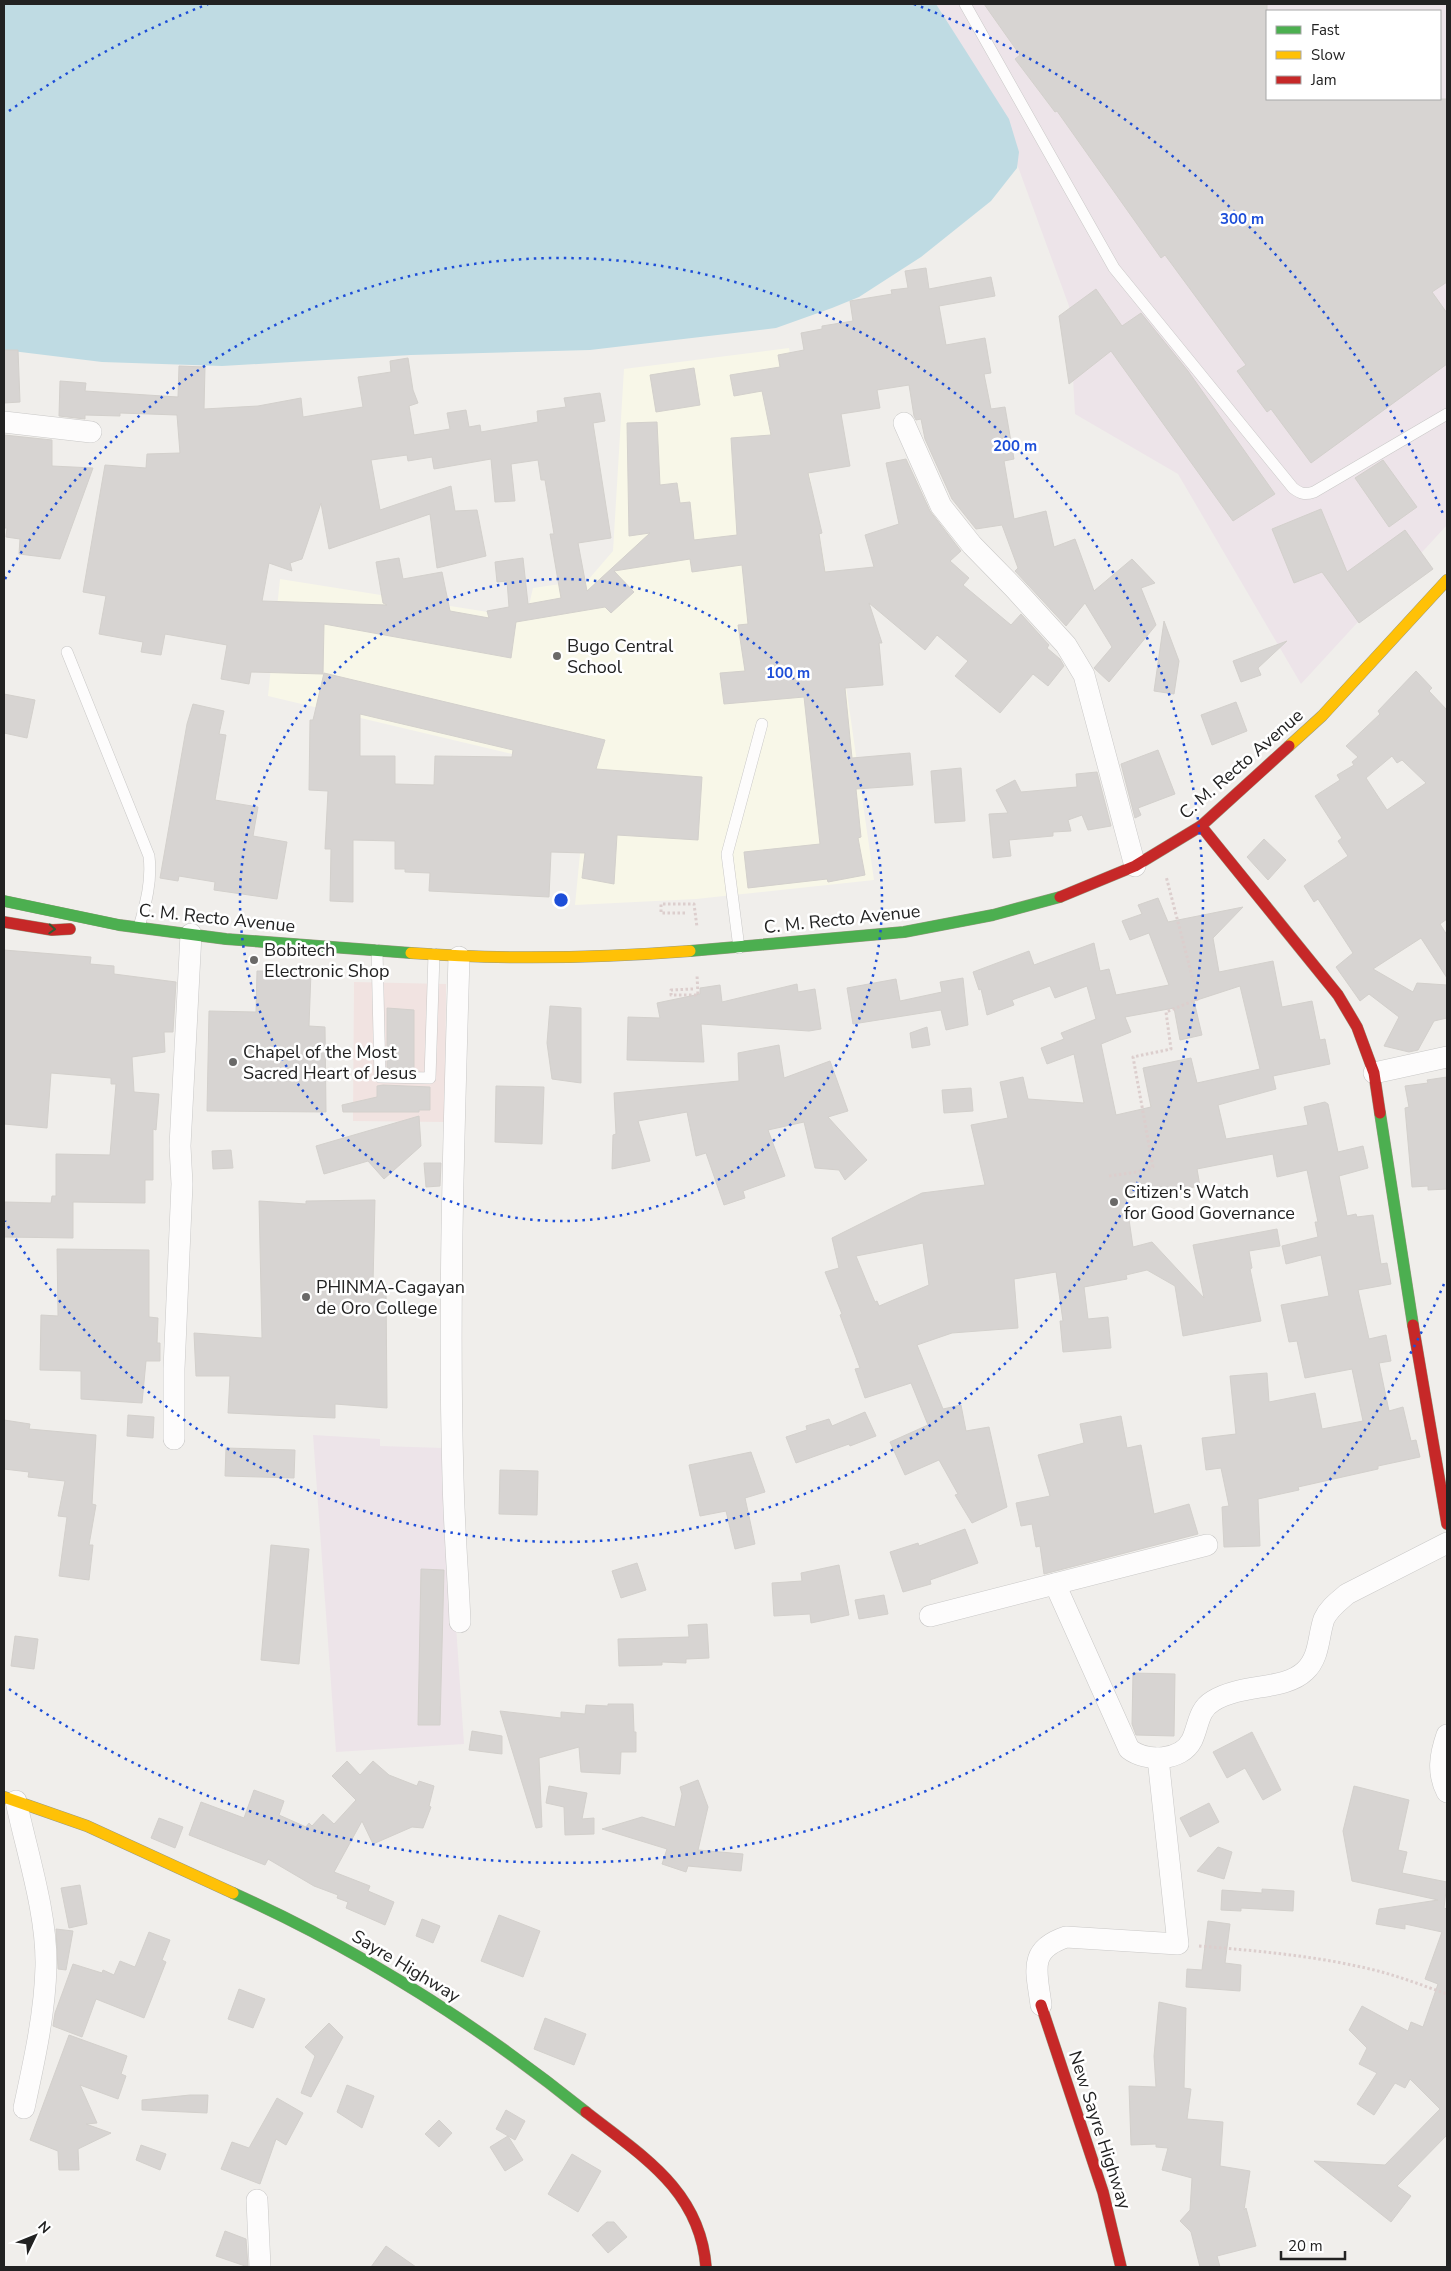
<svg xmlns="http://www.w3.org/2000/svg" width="1451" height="2271" font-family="'Nunito Sans',sans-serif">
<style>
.commercial{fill:#f1e3e1}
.industrial{fill:#ede4e9;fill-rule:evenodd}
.education{fill:#f8f7e8}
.water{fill:#bfdbe3}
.building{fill:#d7d4d2;stroke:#d3d0cc;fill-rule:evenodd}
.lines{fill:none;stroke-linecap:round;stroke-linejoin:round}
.lane-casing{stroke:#c9c8c7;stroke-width:12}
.street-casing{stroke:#c9c8c7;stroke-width:22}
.fast-casing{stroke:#999a82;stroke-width:12}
.slow-casing{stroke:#999a82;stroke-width:12}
.jam-casing{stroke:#999a82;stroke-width:12}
.path{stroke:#dccecd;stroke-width:3;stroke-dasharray:2.5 2.5;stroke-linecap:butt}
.lane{stroke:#fdfcfc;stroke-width:11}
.street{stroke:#fdfcfc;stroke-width:21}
.fast{stroke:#4caf50;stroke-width:11}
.slow{stroke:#ffc107;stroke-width:11}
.jam{stroke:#c62828;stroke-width:11}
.oneway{stroke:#335a34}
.ring{fill:none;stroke:#1d4ed8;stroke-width:2.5;stroke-dasharray:2.5 5}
.poi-dot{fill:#6a6968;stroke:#fff;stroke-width:2}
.labels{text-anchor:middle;stroke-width:5;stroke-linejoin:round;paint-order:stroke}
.poi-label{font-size:18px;fill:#222;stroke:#fff;text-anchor:start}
.street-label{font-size:18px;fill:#222;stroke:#fff}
.centre{fill:#1d4ed8;stroke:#fff;stroke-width:2.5}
.ring-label{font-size:15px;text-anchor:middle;font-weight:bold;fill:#1d4ed8;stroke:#fff;stroke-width:5;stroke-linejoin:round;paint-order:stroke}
</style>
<rect width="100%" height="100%" fill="#f0eeeb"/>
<path class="commercial" d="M354,982L446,984L445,1122L353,1121Z"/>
<g class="industrial">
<path d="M936,4H1447V525L1301,684L1178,474L1075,414L1069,306L1006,134L998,104ZM1267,11H1440V99H1267Z"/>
<path d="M313,1435L380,1439V1446L444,1448L464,1744L336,1752Z"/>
</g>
<path class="education" d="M789,348L819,532L847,693L874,880L696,899L575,905L588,772L268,696L280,579L526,618L533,588L588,580L613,551L624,369Z"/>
<path class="water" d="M4,4H936L1009,119L1019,152L1017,168L991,201L921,257L859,297L832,308L776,328L590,350L411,355L222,366L102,362L4,350Z"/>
<g class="building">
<path d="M984,4H1267V99H1447V282L1432,292L1447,313V364L1311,463L1271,409L1267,412L1237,371L1246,365L1165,255L1161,258L1057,111L1055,112L1015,59L1020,55Z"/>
<path d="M926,268L929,289L991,277L995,296L939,306L946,345L985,338L991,373L984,374L991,409L1005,407L1014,459L1004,461L1014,519L1046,511L1054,547L1075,539L1094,591L1132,559L1155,583L1141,588L1156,625L1109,682L1094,668L1112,647L1085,603L1066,626L1015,571L1018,568L1002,525L976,529L952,499L925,439L921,419L916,420L914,416L909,385L877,390L880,408L841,414L850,466L808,473L822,533L819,534L825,572L874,567L865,535L899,524L886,463L906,459L930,511L961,551L950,561L969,578L963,585L1011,625L1021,614L1049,645L1047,648L1060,659L1064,666L1048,686L1033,674L1000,713L955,676L968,661L937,635L925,650L869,603L882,643H879L883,685L845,688L852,758L910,753L913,785L856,789L861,837L858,838L865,875L828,882L827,879L748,888L744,852L820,844L804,697L724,704L720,673L745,671L738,625L748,624L742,565L692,572L690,559L614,571L634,592L611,613L605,607L516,622L511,658L324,624L323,674L251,672L249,684L221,679L227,645L165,634L161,655L141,652L143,642L99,634L106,596L83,592L105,465L146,468L147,454L180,453L177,415L120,413V416L85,415V419L59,416L60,381L86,383L85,391L178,397L179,366L205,367L204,409L258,406L301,398L303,417L363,407L358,377L391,372L390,361L408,358L413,390L418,403L409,406L414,435L450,429L447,413L466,410L469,427L480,425L481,432L538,422L537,411L566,407L564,398L600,393L605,421L593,423L611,538L578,543L587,591L650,533L629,536L627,423L657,422L660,485L677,483L680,503L690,502L694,540L737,535L731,438L771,435L762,391L734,396L730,375L780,367L778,355L804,350L801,333L822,329V326L853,321L850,301L892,294L891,290L908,288L905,271ZM407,455L408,461L432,457L434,469L491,459L495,502L515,501L511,464L538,460L541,480H545L554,534H550L561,598L528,604L523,558L495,562L497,582L507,581L509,607L487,611L489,618L450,611L442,572L403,579L399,558L376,562L383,603L387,605L262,601L269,563L292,571L290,563L302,559L321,503L329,549L430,514L437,568L486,556L477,510L455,511L451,486L380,510L371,460Z"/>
<path d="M1096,289L1122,326L1141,313L1188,371L1275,494L1233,521L1111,351L1069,384L1059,316Z"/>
<path d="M4,350H18L20,402L4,403Z"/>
<path d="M694,368L700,405L656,412L650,375Z"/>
<path d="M4,435L52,440V466L93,468L60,559L19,554L20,539L6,537L7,528H4Z"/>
<path d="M1383,460L1417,507L1389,527L1355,478Z"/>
<path d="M1321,509L1347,572L1405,530L1433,569L1359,623L1322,572L1294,583L1272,529Z"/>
<path d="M1164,621L1179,661L1174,694L1154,691Z"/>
<path d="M1287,641L1258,668L1261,675L1241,682L1233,661Z"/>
<path d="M1416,671L1432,688L1429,691L1447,710V919L1440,924L1447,935V978L1421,938L1373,969L1413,992L1417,983L1447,985V1018L1434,1021L1418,1050L1409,1052L1384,1046L1399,1017L1369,994L1360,1001L1336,967L1353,953L1318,899L1314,902L1304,886L1348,856L1338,841L1342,838L1315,796L1340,780L1337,775L1354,765L1352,762L1358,757L1346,746L1380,714L1378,711ZM1392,756L1397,763L1402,760L1426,783L1387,810L1366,778Z"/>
<path d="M324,673L605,740L596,769L702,777L698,840L617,835L614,884L582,878L585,853L551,852L549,897L429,891L430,873L405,872V869H395V841L353,840V902L330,901L331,849H325L328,791L309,790L310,720H313ZM360,714L513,750L512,757L435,756L434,785L395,784V756H360Z"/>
<path d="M4,694L35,700L27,738L4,733Z"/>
<path d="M1236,702L1247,731L1212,745L1201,715Z"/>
<path d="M193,704L224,711L219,734L226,735L215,800L258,807L253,836L287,842L277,899L214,890L215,882L179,876L178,881L160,878L187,724Z"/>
<path d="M1158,750L1175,794L1138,808L1141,815L1135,818L1121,764Z"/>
<path d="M961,768L965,821L935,823L931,771Z"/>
<path d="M1097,772L1111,826L1088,830L1082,815L1068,820L1071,831L1053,832V836L1009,840L1011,856L993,858L989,814L1008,813L996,790L1015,780L1021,792L1077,787L1076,774Z"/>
<path d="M1264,839L1286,860L1268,880L1247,857Z"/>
<path d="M1158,898L1168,922L1243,907L1213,938L1219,972L1273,961L1282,1007L1312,1001L1320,1040L1325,1039L1330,1064L1273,1076L1276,1089L1218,1105L1226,1139L1308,1125L1304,1107L1325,1102L1328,1104L1338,1152L1363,1146L1368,1168L1339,1176L1347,1216L1356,1214L1357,1217L1373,1215L1381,1264L1387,1263L1391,1284L1358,1290L1369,1339L1386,1335L1391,1361L1379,1363L1389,1411L1403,1407L1411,1441L1416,1440L1420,1457L1378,1466V1469L1298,1487L1299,1490L1258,1499L1260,1546L1224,1547L1222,1507L1229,1506L1221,1468L1206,1470L1202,1438L1236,1434L1230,1376L1267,1373L1269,1402L1315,1393L1322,1429L1363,1421L1352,1369L1305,1378L1297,1341L1289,1342L1281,1305L1329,1296L1321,1255L1286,1264L1282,1246L1318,1237L1315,1222H1318L1307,1170L1277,1177L1273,1154L1197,1169L1200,1186L1126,1199L1133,1247L1152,1242L1204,1298L1193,1245L1277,1229L1280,1246L1249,1251L1252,1268L1250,1269L1261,1321L1183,1336L1175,1286L1147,1270L1126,1275L1127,1279L1084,1287L1088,1319L1108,1317L1111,1348L1063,1352L1060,1321H1063L1056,1272L1014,1279L1018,1328L952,1333L917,1345L943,1409L961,1405L966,1431L989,1427L1007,1507L972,1523L955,1495L958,1494L939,1460L905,1475L890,1442L928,1425L911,1383L865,1398L855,1369L860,1368L840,1315L842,1314L825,1272L839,1268L832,1238L922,1193L985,1185L971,1125L1008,1118L1000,1082L1023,1077L1028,1099L1084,1103L1074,1054L1047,1064L1041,1048L1064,1039L1061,1033L1096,1019L1087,986L1055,998L1050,986L1012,1000L1014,1005L987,1015L981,989L979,990L973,972L1029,951L1034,965L1094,943L1100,971L1109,969L1116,995L1169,985L1149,933L1130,940L1122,921L1142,914L1138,905ZM1240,986L1260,1069L1197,1083L1191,1058L1143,1068L1151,1107L1116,1115L1101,1044L1131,1032L1125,1017L1174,1008L1180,1040L1202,1035L1194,1001ZM923,1243L929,1285L879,1306L877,1301L875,1302L856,1256Z"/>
<path d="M4,950L91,957L90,964L114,966V974L176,982L173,1032H164L165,1052L132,1057L134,1092L159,1094L156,1130L153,1129V1180H145V1203L73,1202V1238L4,1237V1202L51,1203L52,1196H56V1154L110,1155L116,1084H111V1078L51,1073L47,1128L4,1124Z"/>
<path d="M257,971L311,972L309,1026L325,1027L326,1112L207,1111L209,1011L256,1012Z"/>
<path d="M963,978L968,1025L946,1030L941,1010L853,1024L847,988L896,979L900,1001L942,992L940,982Z"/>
<path d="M797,984L798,992L815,989L821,1029L809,1031L701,1024L704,1062L627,1060L628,1017L660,1018L657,1003L700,994V988L720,985L722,1002Z"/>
<path d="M550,1006L581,1008V1083L552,1079L547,1043Z"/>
<path d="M387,1008L414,1010V1070H387Z"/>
<path d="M927,1027L930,1045L912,1048L910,1033Z"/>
<path d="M779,1045L784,1078L830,1061L848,1111L828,1117L867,1160L845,1180L839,1170L815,1168L804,1122L768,1130L785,1176L743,1191L745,1198L724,1205L706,1153L696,1156L687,1112L638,1121L650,1161L612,1169L613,1135L616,1134L614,1093L739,1081L738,1053Z"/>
<path d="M1447,1077V1189L1428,1190V1186L1412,1187L1405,1108L1409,1107L1405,1086L1428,1083L1427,1080Z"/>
<path d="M383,1085L430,1087V1110H419V1112H343L342,1105L377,1097V1086Z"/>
<path d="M496,1086L544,1087L542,1144L495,1142Z"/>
<path d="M971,1088L973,1111L944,1113L942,1090Z"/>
<path d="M419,1116L421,1146L384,1179L368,1161L324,1174L316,1146Z"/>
<path d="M231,1150L233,1168L213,1169L212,1151Z"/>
<path d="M424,1163H441L440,1186L426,1187Z"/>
<path d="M375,1200L373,1284H386L387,1408L335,1404V1418L228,1413L230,1376H196L194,1333L262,1338L259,1201L306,1204V1201Z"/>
<path d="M57,1249L149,1250V1317L158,1318L157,1343H160V1361H146L142,1403L81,1399V1371L40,1370L41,1315L58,1316Z"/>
<path d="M865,1412L876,1436L850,1446L849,1444L796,1463L786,1437L807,1430L806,1426L829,1419L832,1426Z"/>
<path d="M128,1415L154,1417L153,1438L127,1436Z"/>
<path d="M1121,1416L1127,1448L1141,1445L1154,1514L1189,1504L1198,1534L1044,1574L1040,1546L1036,1547L1032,1524L1021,1526L1016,1503L1050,1496L1038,1455L1084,1443L1080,1424Z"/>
<path d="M4,1420L30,1424L29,1429L96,1435L92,1504L96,1505L89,1545H93L89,1580L59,1576L67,1517L58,1516L65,1481L28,1477L29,1472L4,1469Z"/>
<path d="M226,1448L295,1450L294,1478L225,1476Z"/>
<path d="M751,1452L765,1492L745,1498L755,1544L735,1549L726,1511L700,1516L689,1465Z"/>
<path d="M500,1470L538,1471L537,1515L499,1514Z"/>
<path d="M965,1529L978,1563L930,1580L931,1584L903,1592L890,1552L918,1543L919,1546Z"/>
<path d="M271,1545L309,1549L299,1664L261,1660Z"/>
<path d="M637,1563L646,1590L621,1598L612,1571Z"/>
<path d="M839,1565L849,1615L811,1623L810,1614L774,1616L772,1583L802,1581L801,1573Z"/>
<path d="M421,1569L444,1570L440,1725H418Z"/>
<path d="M884,1595L888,1614L859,1619L855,1600Z"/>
<path d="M707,1624L709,1658L686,1659V1663L662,1662V1665L619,1666L618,1639L689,1637L688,1625Z"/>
<path d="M15,1636L38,1639L34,1669L11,1666Z"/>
<path d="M1133,1673L1175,1674L1174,1736L1136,1735L1132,1724Z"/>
<path d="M608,1704H633L634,1732H636V1752H621L620,1774L581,1772L579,1747L539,1758L542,1827L536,1828L500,1711L561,1718V1712L585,1714L586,1705L608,1706Z"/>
<path d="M472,1731L502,1736V1754L469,1750Z"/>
<path d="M1252,1732L1281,1790L1263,1800L1245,1768L1227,1778L1213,1752Z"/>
<path d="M347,1761L360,1775L373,1761L389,1775L417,1786L419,1781L434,1786L429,1806L431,1807L423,1828L412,1827L373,1844L362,1821L334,1872L370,1886L368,1891L394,1902L385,1925L346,1908L348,1902L337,1898L338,1895L314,1886L268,1859L265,1865L189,1835L201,1802L244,1818L254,1790L284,1801L279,1815L306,1827L309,1823L312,1826L323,1814L334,1824L356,1800L332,1776Z"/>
<path d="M698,1780L708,1807L698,1850L743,1854L741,1871L688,1866L686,1872L662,1864L667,1849L602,1829L642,1817L675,1827L682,1794L680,1787Z"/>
<path d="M549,1786L587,1793L582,1819L594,1818V1834L565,1835L564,1807L546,1803Z"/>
<path d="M1354,1786L1409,1800L1398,1850L1407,1852L1402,1873L1447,1882L1444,1908L1447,1909V2135L1397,2186L1411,2196L1391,2222L1314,2161L1385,2165L1440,2109L1410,2079L1405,2088L1395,2083L1374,2115L1357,2104L1377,2073L1359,2064L1367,2048L1349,2030L1362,2006L1408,2031L1411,2022L1423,2027L1438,1984L1425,1979L1442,1932L1405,1924V1929L1376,1924L1379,1909L1438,1900L1352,1881L1343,1831Z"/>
<path d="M1209,1803L1219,1822L1190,1837L1180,1818Z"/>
<path d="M159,1818L183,1827L175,1848L151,1838Z"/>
<path d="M1218,1847L1232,1852L1224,1879L1197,1871Z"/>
<path d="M80,1885L87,1924L69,1928L61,1888Z"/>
<path d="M1262,1889L1294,1891L1293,1911L1241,1908V1911L1221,1910L1222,1890L1262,1893Z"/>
<path d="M499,1915L540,1931L523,1977L481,1961Z"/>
<path d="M422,1919L440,1926L433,1943L416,1936Z"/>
<path d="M1208,1921L1230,1924L1225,1963L1241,1965L1240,1991L1186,1987L1187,1969L1202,1970Z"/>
<path d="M56,1929L73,1931L66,1970L58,1969Z"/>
<path d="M149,1932L170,1940L162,1960L166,1962L144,2018L96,1999L82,2037L53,2026L55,2013L73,1964L102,1973L103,1970L114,1975L120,1961L135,1967Z"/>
<path d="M239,1989L265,1999L253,2028L228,2019Z"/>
<path d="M1159,2002L1186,2008L1184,2088L1191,2089L1187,2119L1223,2122L1220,2166L1250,2171L1244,2210L1246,2208L1256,2246L1217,2256L1220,2267H1200L1191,2232L1180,2221L1190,2210L1192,2178L1162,2170L1168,2148L1156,2147V2144L1131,2145L1129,2086L1156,2087L1154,2056Z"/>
<path d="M545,2018L586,2034L574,2065L534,2049Z"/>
<path d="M329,2023L343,2037L311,2097L301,2093L315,2056L305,2047Z"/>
<path d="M69,2035L127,2056L121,2074L126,2076L118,2099L80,2085L97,2123L86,2124L111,2133L78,2149L79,2170H59L58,2151L30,2140Z"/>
<path d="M347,2085L374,2096L362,2128L337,2112Z"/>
<path d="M190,2095H208L207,2113L142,2110V2100Z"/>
<path d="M277,2098L303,2113L286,2145L276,2139L260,2184L221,2169L232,2142L249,2148Z"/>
<path d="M506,2110L525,2121L515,2140L496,2129Z"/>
<path d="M439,2120L452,2133L439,2147L425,2134Z"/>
<path d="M508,2136L523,2160L505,2171L490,2147Z"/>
<path d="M141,2145L166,2154L160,2170L136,2160Z"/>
<path d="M572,2154L601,2171L578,2212L548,2194Z"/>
<path d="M607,2222H614L627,2237L608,2253L592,2235Z"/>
<path d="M225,2231L246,2239L248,2267L216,2256Z"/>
<path d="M386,2246L416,2267H371Z"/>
</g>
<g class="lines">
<defs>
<g id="lane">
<path d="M965,4L1114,268L1293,488C1301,494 1305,495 1314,492L1447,414"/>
<path d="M67,652L149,856C152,881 146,903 139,927"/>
<path d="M739,948L727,854L762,724"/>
<path d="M377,950L380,1077L430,1078L434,954"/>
</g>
<g id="street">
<path d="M4,422L91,432"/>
<path d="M904,423L941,506L972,545L1015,589L1066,645L1084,675L1135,866"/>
<path d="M459,957C454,1130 448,1305 453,1478C454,1526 458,1574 460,1622"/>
<path d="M1374,1073L1447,1057"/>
<path d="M174,1439V1369L182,1184L180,1146L191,934"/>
<path d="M1055,1584L1129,1749C1146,1762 1181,1762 1192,1740C1199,1725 1198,1710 1213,1701C1242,1683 1284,1691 1305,1671C1320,1657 1318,1636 1324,1619C1329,1608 1339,1601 1347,1594L1447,1543"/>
<path d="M930,1616L1207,1545"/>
<path d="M1447,1735C1440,1755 1437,1773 1447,1792"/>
<path d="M16,1801C27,1853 47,1913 46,1966C45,2013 34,2062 24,2108"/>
<path d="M1041,2005C1037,1972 1027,1950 1066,1937L1178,1944L1158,1758"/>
<path d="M257,2200L260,2267"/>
</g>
<g id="fast">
<path d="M4,901L119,925L226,939L411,953"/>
<path d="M690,951L904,932L993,915L1060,897"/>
<path d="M1380,1113L1413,1325"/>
<path d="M233,1893C360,1950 478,2025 586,2112"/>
</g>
<g id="slow">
<path d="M1289,746L1322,716L1447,580"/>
<path d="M411,953C504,960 598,958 690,951"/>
<path d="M4,1797L87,1826L233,1893"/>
</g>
<g id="jam">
<path d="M1201,826L1338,995L1357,1027L1374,1073L1380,1113"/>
<path d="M1060,897L1135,866L1201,826L1289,746"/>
<path d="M4,922L52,930L70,929"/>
<path d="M1413,1325L1447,1524"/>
<path d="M1041,2005L1103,2192L1121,2267"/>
<path d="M586,2112C642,2156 700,2190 706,2267"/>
</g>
</defs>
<use href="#lane" class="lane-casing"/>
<use href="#street" class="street-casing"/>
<use href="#fast" class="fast-casing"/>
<use href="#slow" class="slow-casing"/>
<use href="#jam" class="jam-casing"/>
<g class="path">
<path d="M685,913H661V904H694L697,927"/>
<path d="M693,989L671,990V995H698L697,975"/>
<path d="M1109,1176L1137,1172L1153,1167L1133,1057L1171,1049L1166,1012L1198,999L1166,876"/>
<path d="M1199,1946C1259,1951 1319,1956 1378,1971C1401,1977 1424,1986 1447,1994"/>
</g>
<use href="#lane" class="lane"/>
<use href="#street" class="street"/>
<use href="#fast" class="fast"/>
<use href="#slow" class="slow"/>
<use href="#jam" class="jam"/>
</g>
<defs><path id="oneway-chevron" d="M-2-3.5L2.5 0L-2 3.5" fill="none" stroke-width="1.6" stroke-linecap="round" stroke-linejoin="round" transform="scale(1.25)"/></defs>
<use class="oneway" href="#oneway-chevron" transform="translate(52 929) rotate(3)"/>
<g class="ring">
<circle cx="561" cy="900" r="321"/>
<path d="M5 579A642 642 0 1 1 5 1221"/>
<path d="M1444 1284A963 963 0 0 1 9 1689M9 111A963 963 0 0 1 208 4M914 4A963 963 0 0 1 1444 516"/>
</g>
<g class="poi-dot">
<circle cx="557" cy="656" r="5"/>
<circle cx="254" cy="960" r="5"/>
<circle cx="233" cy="1062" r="5"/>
<circle cx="1114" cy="1202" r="5"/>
<circle cx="306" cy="1297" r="5"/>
</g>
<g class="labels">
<g class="poi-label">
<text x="567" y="652">Bugo Central<tspan x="567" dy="21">School</tspan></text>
<text x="264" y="956">Bobitech<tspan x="264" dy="21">Electronic Shop</tspan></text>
<text x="243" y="1058">Chapel of the Most<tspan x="243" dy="21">Sacred Heart of Jesus</tspan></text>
<text x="1124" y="1198">Citizen's Watch<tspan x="1124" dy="21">for Good Governance</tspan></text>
<text x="316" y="1293">PHINMA-Cagayan<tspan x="316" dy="21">de Oro College</tspan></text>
</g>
<g class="street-label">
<text transform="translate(1241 764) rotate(-41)" y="6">C. M. Recto Avenue</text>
<text transform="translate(217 918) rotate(6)" y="6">C. M. Recto Avenue</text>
<text transform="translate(842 919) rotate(-6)" y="6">C. M. Recto Avenue</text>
<text transform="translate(406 1966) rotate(31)" y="6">Sayre Highway</text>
<text transform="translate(1100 2130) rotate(72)" y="6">New Sayre Highway</text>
</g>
</g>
<circle cx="561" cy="900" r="8" class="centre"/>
<g class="ring-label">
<text x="1242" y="224">300 m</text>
<text x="1015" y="451">200 m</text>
<text x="788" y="678">100 m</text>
</g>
<rect width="1451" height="2271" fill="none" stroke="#222222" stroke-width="10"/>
<rect x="1266" y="10" width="175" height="90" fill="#ffffff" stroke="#a7a7a7"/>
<rect x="1276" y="26" width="25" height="8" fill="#4caf50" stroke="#a7a7a7"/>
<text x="1311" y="35" font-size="15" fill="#222222">Fast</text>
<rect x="1276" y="51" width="25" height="8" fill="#ffc107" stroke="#a7a7a7"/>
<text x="1311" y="60" font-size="15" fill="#222222">Slow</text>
<rect x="1276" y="76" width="25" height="8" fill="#c62828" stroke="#a7a7a7"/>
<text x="1311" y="85" font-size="15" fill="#222222">Jam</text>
<g transform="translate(35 2236) rotate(47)" stroke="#ffffff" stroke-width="4" paint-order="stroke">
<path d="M0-4L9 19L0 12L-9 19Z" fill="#222222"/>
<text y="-8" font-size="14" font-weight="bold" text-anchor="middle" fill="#222222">N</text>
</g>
<path d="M1281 2251v8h64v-8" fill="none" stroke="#222222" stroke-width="2.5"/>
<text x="1288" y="2251" font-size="15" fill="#222222" stroke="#ffffff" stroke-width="4" paint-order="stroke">20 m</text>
</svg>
